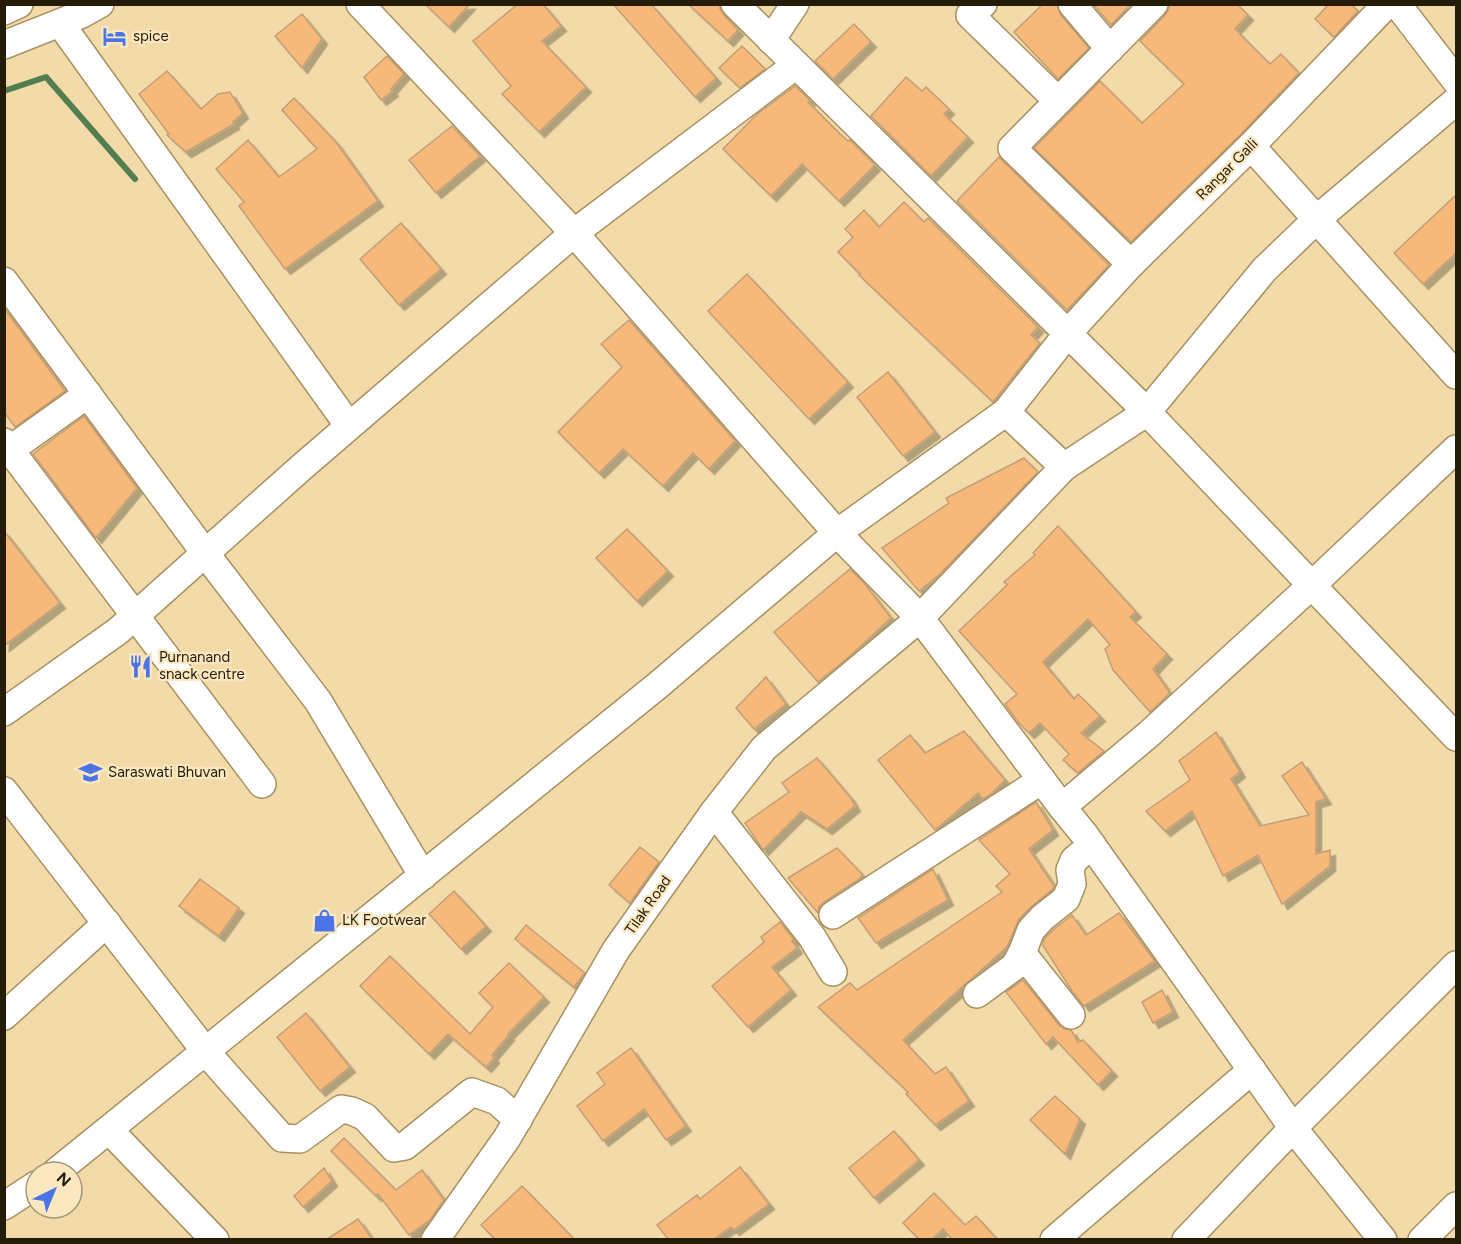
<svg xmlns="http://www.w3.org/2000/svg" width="1461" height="1244" font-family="Figtree,sans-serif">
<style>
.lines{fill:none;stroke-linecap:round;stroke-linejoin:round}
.stream{stroke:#547e4f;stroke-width:6}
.building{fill:#f6b97a;stroke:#c49d76;stroke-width:1.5;filter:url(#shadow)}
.minor-casing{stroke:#a89161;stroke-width:30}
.minor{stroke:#fff;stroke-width:27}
.labels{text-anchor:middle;stroke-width:4.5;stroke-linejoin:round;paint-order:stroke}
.poi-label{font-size:15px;fill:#241c08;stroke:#fbe8c0;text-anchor:start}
.street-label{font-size:15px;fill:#241c08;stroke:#fbe8c0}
</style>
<defs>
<filter id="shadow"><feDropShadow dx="5.5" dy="5.5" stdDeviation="0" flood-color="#0004"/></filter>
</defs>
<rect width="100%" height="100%" fill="#f2dba8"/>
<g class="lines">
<path class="stream" d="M4,91L46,77L135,179"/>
</g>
<g class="building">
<path d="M425,4H470L449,27Z"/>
<path d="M518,4H543L561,26L542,41L586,87L539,132L502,94L511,86L473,41Z"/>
<path d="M613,4H651L716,78L695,97Z"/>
<path d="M688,4H720V9L724,15L738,30L728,41Z"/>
<path d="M1043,4H1057L1060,14L1089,48L1058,79L1014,32Z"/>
<path d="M1093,4H1131L1111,25Z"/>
<path d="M1169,4H1237L1248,15L1235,29L1270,64L1281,54L1299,73L1240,135L1131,242L1034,148L1100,81L1142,123L1184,84L1140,41L1165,15L1169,9Z"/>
<path d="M1329,4H1351L1358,11L1334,37L1315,19Z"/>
<path d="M302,14L322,39L302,68L275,36Z"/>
<path d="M854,24L871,42L833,79L815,61Z"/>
<path d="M742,46L765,69L740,88L719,68Z"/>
<path d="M387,56L404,74L391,89L393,91L381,100L364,77Z"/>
<path d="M167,71L201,109L218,94L230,92L243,113L233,122L234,124L186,152L167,135L169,134L139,94Z"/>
<path d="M906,77L922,91L926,87L949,109L944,114L968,137L931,176L871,116Z"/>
<path d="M795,86L810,100L808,102L838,132L848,141L850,140L875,165L839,201L802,164L771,196L723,149L756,115Z"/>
<path d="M294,98L336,142L378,201L285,269L239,206L244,202L216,169L248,140L279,177L317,149L282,110Z"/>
<path d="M452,126L480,156L436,193L409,160Z"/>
<path d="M999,157L1109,265L1067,310L957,201Z"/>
<path d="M1456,195V253L1423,284L1394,253Z"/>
<path d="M904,202L924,222L928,218L1038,327L1031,335L1040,343L993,402L859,275L860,274L838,252L853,237L845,229L864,210L879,227Z"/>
<path d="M401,223L441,269L399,305L360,259Z"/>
<path d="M747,274L848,382L809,419L708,311Z"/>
<path d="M4,308L65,391L15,427L4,412Z"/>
<path d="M629,320L735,441L709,469L693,453L663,486L623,449L599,473L558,432L622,367L601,344Z"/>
<path d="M888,372L935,432L903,456L857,397Z"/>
<path d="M84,416L137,488L96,538L33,454Z"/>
<path d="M1024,458L1038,472L939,575L919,591L882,548L949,503L946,498Z"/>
<path d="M1058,526L1136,612L1130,617L1167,654L1153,669L1170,693L1150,712L1113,670L1105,649L1110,645L1088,619L1043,662L1074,699L1078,694L1100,716L1081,733L1104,751L1078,773L1063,760L1069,754L1040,723L1029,733L1019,723L1005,704L1017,694L959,631L1007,585L1004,582L1035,555L1033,553Z"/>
<path d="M627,529L668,571L637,601L596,558Z"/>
<path d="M4,531L60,603L4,646Z"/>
<path d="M850,569L864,583L891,618L850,656L818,682L774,632Z"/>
<path d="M766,677L786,704L754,729L736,708Z"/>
<path d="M964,731L1005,780L992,793L983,799L978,793L935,830L878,760L910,735L925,753Z"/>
<path d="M1216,732L1240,772L1231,779L1260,826L1309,815L1282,776L1302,762L1326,799L1316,802V854L1330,850V866L1282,904L1258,855L1223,876L1192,811L1165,831L1146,811L1190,780L1179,761Z"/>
<path d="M817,758L850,797L855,806L827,829L801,812L763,850L745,823L789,792L782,783Z"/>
<path d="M1036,802L1053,830L1029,849L1054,886L1053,889L1032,906L1019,919L1007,947L903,1040L935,1074L946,1067L969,1101L935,1125L906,1094L908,1092L818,1007L850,983L857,990L1002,892L996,886L1010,874L979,840Z"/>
<path d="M640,847L659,862L630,903L609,885Z"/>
<path d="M837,848L863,875L858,880L824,902L819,907L818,913L788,878Z"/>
<path d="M933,869L948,900L876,943L858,918Z"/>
<path d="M200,879L239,908L219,936L179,906Z"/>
<path d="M454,891L486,926L461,949L429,914Z"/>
<path d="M1119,913L1155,961L1084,1006L1072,991L1042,944L1045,938L1053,930L1072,915L1086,935Z"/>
<path d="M780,922L794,940L792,941L797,948L772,967L791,990L748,1027L712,986L764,942L761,937Z"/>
<path d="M526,925L585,973L574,987L515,939Z"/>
<path d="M390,956L470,1034L493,1007L479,993L509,963L544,997L508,1034L509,1035L492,1055L494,1058L486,1067L448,1034L429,1054L360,986Z"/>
<path d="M1023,980L1059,1025L1065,1029L1071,1030L1078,1042L1083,1040L1112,1071L1098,1085L1053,1037L1046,1044L1006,992Z"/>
<path d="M1162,990L1173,1012L1153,1023L1142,1002Z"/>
<path d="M306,1013L350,1067L320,1091L277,1037Z"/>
<path d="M631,1048L686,1126L666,1140L644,1109L603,1141L577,1106L605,1084L597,1073Z"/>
<path d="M1055,1096L1080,1119L1065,1154L1030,1120Z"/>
<path d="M894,1131L919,1160L874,1198L849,1168Z"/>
<path d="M344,1138L396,1190L422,1170L444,1200L430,1220L409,1235L378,1194L376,1196L331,1151Z"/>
<path d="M740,1167L769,1204L734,1230L731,1227L714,1239H668L657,1225L697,1195L700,1199Z"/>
<path d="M324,1168L332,1181L303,1207L294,1196Z"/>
<path d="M522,1186L574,1239H495L481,1225Z"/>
<path d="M934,1193L965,1225L976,1216L997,1239H949L951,1238L943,1229L932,1239H919L903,1223Z"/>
<path d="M358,1219L372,1239H327Z"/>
</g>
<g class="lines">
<defs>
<g id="minor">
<path d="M360,4L574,233L837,533L920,618L1062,807L1084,834L1293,1128L1383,1240"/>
<path d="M735,4L1147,412L1456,737"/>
<path d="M983,4L970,15L1058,101"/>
<path d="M1072,4L1110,49"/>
<path d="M1397,4L1456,81"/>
<path d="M4,11L19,4"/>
<path d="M60,23L349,426"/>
<path d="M771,40L795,4"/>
<path d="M4,45L82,14L100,4"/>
<path d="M1251,146L1456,375"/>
<path d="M1131,264L1012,148L1154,4"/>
<path d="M4,281L205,553L318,701L423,876"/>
<path d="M1006,412L1064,467"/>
<path d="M4,442L262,784"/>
<path d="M4,454L88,394"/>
<path d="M4,712L118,631L303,466L574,233L796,65"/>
<path d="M4,791L206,1052L282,1138L300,1139L341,1109L352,1111L365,1117L394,1148L405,1146L472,1092L497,1101L518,1120"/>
<path d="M1062,807L1149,734L1312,585L1456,449"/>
<path d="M714,812L812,937L833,972"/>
<path d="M833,915L1042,780"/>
<path d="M1022,953L1071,1015"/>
<path d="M977,994L1015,966L1022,953L1031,930L1042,918L1066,899L1072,884L1070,870L1074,860L1092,845"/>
<path d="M4,1016L107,923"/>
<path d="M109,1130L215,1240"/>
<path d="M56,1172L657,686L837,533L1006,412L1068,333L1131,264L1251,146L1387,4"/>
<path d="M4,1206L36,1185"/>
<path d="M435,1240L507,1138L616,950L714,812L764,748L920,618L1064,467L1147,412L1264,270L1317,219L1456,101"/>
<path d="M1054,1240L1252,1070"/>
<path d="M1186,1240L1293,1128L1456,965"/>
<path d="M1422,1240L1456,1206"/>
</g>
</defs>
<use href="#minor" class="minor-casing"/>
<use href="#minor" class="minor"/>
</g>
<defs>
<symbol id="hotel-bare" viewBox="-9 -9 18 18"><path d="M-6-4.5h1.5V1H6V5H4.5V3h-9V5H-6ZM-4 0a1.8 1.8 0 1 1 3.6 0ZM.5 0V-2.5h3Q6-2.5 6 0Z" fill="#4b75e7" stroke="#fbe8c0" stroke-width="2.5" paint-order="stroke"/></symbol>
<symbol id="restaurant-bare" viewBox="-9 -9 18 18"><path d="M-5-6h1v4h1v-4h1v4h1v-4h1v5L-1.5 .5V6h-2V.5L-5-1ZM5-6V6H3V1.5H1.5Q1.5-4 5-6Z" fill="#4b75e7" stroke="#fbe8c0" stroke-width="2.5" paint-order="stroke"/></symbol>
<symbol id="school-bare" viewBox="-9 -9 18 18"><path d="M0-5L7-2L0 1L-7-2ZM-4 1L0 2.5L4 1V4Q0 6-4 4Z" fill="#4b75e7" stroke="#fbe8c0" stroke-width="2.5" paint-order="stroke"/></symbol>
<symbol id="shop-bare" viewBox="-9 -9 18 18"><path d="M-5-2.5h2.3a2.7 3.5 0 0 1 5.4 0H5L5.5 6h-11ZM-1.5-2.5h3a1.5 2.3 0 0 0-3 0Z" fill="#4b75e7" stroke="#fbe8c0" stroke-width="2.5" paint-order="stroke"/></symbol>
</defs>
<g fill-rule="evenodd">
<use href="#hotel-bare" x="98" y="20" width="33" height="33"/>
<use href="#restaurant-bare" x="124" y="650" width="33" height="33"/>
<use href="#school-bare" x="74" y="756" width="33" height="33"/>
<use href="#shop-bare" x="308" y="904" width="33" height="33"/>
</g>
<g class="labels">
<g class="poi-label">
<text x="133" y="41">spice</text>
<text x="159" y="662">Purnanand<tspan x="159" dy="17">snack centre</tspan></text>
<text x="108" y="777">Saraswati Bhuvan</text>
<text x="342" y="925">LK Footwear</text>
</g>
<g class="street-label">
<text transform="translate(1227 169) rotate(-45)" y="5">Rangar Galli</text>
<text transform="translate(648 905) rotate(-55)" y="5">Tilak Road</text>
</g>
</g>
<rect width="1461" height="1244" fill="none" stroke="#241c08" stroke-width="12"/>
<g transform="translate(54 1190) rotate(43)"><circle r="28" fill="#fbe8c0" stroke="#a59676" stroke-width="1.5"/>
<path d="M0-4.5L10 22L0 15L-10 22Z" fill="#4b75e7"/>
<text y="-9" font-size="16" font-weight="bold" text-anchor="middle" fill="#241c08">N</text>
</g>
</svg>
